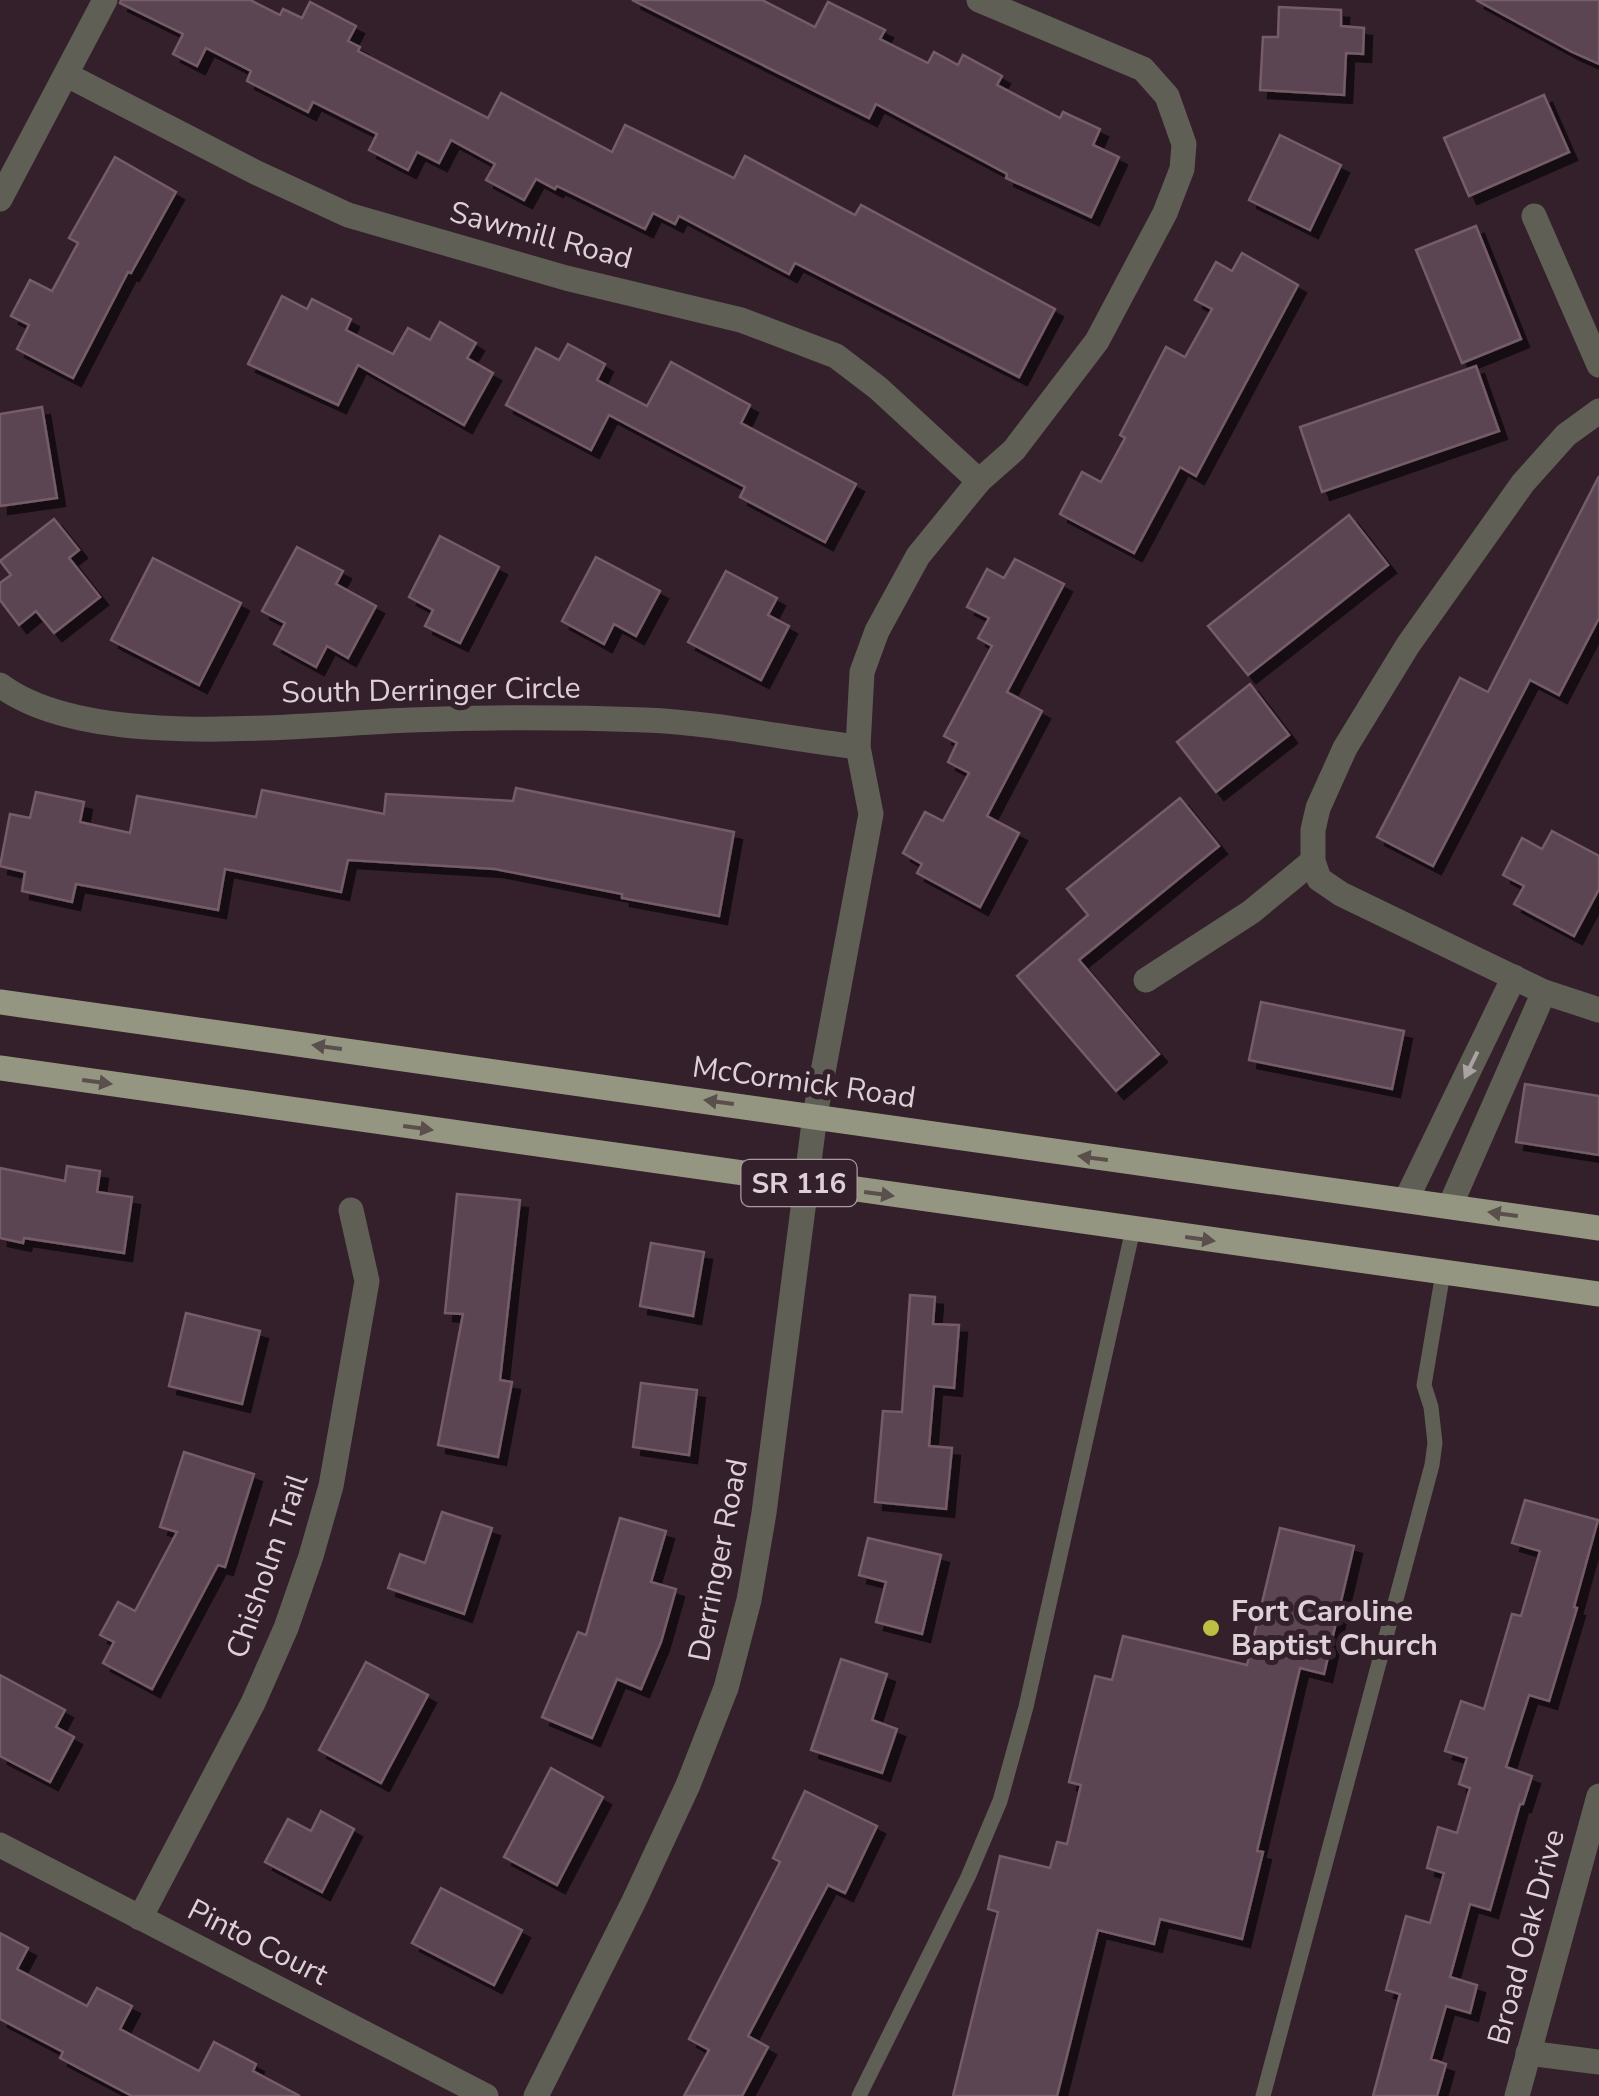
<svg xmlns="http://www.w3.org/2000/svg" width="1599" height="2096" font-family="'Nunito Sans',sans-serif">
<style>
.building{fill:#5c4552;stroke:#745c68;stroke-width:2.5;filter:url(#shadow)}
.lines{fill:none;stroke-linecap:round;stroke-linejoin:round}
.lane{stroke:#5f5f55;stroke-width:15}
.street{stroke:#5f5f55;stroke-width:25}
.primary{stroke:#959681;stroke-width:25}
.oneway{fill:#5b4f4d}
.oneway2{fill:#aba3a3}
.poi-dot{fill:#bdbf43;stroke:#34202b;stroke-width:4}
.labels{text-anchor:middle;stroke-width:10;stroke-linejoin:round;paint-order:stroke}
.shield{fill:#34202b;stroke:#ab9ba3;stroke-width:2.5}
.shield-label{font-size:28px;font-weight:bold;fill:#ded0d7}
.street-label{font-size:30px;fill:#ded0d7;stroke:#34202b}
.poi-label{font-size:30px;font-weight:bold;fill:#ded0d7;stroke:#34202b;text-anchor:start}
</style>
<defs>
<filter id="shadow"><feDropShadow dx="8" dy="8" stdDeviation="0" flood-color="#0009"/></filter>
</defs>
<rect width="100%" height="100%" fill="#34202b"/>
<g class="building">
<path d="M121,0H250L280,15L283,9L302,18L310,2L356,26L348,41L360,47L358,51L488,118L501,93L612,152L625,125L734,178L745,156L855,215L861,205L1055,309L1019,377L795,263L789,274L679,216L675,224L653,213L645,229L557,186L555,189L536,179L524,200L486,180L495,164L451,140L439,163L417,152L408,170L369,150L377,134L313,102L308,112L247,81L251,71L206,48L197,66L173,54L183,34L120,3Z"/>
<path d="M632,0H762L815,27L828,2L885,30L880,39L928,63L934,52L958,65L963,55L1002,76L997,85L1060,118L1063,112L1100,129L1093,145L1119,157L1091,217L1006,178L1007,174L876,104L869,118Z"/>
<path d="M1476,0H1599V64L1572,52Z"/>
<path d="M1279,7L1341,10V26L1364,28L1363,54L1346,53L1344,95L1260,90L1263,37H1278Z"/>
<path d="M1544,95L1569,152L1469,196L1444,138Z"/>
<path d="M1280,135L1341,165L1310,230L1249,200Z"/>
<path d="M115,157L176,192L131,273L128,272L73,378L17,349L29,325L11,316L30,280L52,291L78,243L69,238Z"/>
<path d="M1476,226L1521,339L1462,363L1416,250Z"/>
<path d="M1242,253L1298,285L1196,476L1180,467L1134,553L1060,514L1082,472L1101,482L1125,438L1120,435L1166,347L1185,357L1212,309L1195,300L1216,262L1232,271Z"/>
<path d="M282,296L307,309L312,299L351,319L346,330L393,354L408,328L430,340L440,322L476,343L467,358L493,373L464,425L358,365L338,405L248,364Z"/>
<path d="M568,344L605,364L597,380L647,406L671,362L750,405L741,423L856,484L825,542L740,497L745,487L609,415L591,450L506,405L536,348L559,360Z"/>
<path d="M1476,366L1499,431L1322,492L1300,427Z"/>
<path d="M42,407L57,498L0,506V414Z"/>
<path d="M1599,476V618L1559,695L1530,680L1433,866L1377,837L1460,678L1488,692Z"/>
<path d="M1349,515L1388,565L1248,675L1208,626Z"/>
<path d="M54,519L79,550L69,558L100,597L54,633L36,611L19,625L0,600V583L11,575L0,561Z"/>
<path d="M440,536L499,567L460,643L425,626L433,610L409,597Z"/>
<path d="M297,547L343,571L336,584L376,606L348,658L327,646L316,667L274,644L285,623L262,611Z"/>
<path d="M596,557L660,591L636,636L614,624L604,644L562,621Z"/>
<path d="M153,558L241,603L199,685L111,640Z"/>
<path d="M1015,559L1064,584L1007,692L1042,711L987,816L1019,833L980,907L917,873L922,864L903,853L925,812L943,821L969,773L948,762L957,743L944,736L992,646L978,638L989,618L967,607L987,569L1004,578Z"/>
<path d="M726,571L777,598L768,615L789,626L761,680L688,642Z"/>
<path d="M1250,684L1289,735L1216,792L1177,742Z"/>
<path d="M516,788L734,832L719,916L622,898V894L495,869L348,860L341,892L225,869L218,910L76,884L72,902L22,891L25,872L0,866L10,814L30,818L36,792L84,802L80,822L130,833L137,796L256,817L262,790L384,814L386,794L513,801Z"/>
<path d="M1180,798L1219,846L1079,960L1159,1054L1116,1091L1017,976L1088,915L1067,889Z"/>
<path d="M1552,831L1599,856V889L1574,936L1514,904L1524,886L1503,875L1522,838L1542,849Z"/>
<path d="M1261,1002L1404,1031L1392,1089L1249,1060Z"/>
<path d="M1525,1084L1599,1096V1155L1516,1142Z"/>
<path d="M67,1166L100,1171L97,1192L132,1197L124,1253L24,1238L23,1243L0,1238V1168L65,1181Z"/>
<path d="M457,1194L520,1200L500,1380L512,1382L498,1457L438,1445L463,1314L445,1313Z"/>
<path d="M651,1243L704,1252L693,1316L640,1306Z"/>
<path d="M910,1295L935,1297L933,1324L959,1325L954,1388L934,1386L929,1446L952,1448L946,1509L875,1502L883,1411L902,1412Z"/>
<path d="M186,1313L260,1331L242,1404L169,1386Z"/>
<path d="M641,1383L697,1390L689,1455L633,1447Z"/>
<path d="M184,1452L254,1474L225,1567L218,1565L152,1689L103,1663L114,1642L100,1635L118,1602L135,1611L177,1532L160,1527Z"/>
<path d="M1525,1500L1598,1520L1574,1607L1577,1608L1549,1701L1529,1695L1506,1767L1532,1776L1523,1804H1520L1490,1910L1470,1904L1450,1977L1477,1985L1470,2013L1446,2006L1431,2059L1446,2064L1437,2096H1373L1400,1994L1386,1990L1406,1916L1430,1923L1444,1873L1427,1868L1438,1827L1457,1833L1470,1788L1459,1784L1467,1758L1445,1751L1461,1701L1484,1709L1512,1614L1521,1616L1540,1551L1512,1543Z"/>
<path d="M442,1512L492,1528L464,1614L388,1588L400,1554L425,1563Z"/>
<path d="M620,1518L666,1531L651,1582L676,1589L661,1642L641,1689L617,1679L592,1738L542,1717L578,1632L586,1635Z"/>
<path d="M1280,1528L1354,1546L1324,1674L1300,1668L1257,1851L1263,1852L1242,1939L1160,1919L1154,1944L1098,1930L1057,2096H953L998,1912L988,1909L1000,1856L1050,1868L1057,1842L1067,1844L1081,1785L1069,1782L1095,1676L1112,1680L1123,1636L1247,1665Z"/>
<path d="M868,1538L941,1555L922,1634L876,1622L886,1582L859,1575Z"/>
<path d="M841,1659L887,1674L872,1720L897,1729L882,1773L811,1750Z"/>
<path d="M366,1662L428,1695L381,1783L319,1750Z"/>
<path d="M0,1675L65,1710L56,1727L74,1737L50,1782L0,1756Z"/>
<path d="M551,1768L603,1797L557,1885L504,1857Z"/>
<path d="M805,1791L877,1826L845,1893L828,1885L748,2036L768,2047L742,2096H684L709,2050L689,2039L780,1862L773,1858Z"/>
<path d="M321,1811L354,1829L322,1892L265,1862L288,1819L311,1831Z"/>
<path d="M441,1888L522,1930L494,1985L412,1943Z"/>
<path d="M0,1933L28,1948L17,1969L87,2006L97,1988L132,2006L120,2029L199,2071L214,2042L256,2064L253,2071L300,2096H132L60,2058L63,2052L0,2019Z"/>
</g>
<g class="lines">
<g class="lane">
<path d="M859,2096L968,1877L1000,1801L1026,1707L1133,1229"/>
<path d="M1263,2096L1432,1465L1435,1443L1431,1407L1424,1385L1443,1273"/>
</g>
<g class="street">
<path d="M67,75L255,172L348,215L566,278L741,320L836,356L878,388L979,481"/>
<path d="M0,199L105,0"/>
<path d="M1534,216L1599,365"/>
<path d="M1599,411L1566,435L1523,483L1408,645L1345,748L1318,808L1313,830V861L1319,879L1341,894L1544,992L1599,1010"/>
<path d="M0,685C89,752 301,724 410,720C488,717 569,717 646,720C717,723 788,739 858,747"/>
<path d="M1146,980L1251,912L1313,861"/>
<path d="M1406,1200L1514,977"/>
<path d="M1450,1206L1544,992"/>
<path d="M0,1845L486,2096"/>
<path d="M140,1918L253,1703L286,1628L311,1556L331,1486L367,1281L351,1210"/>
<path d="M1528,2053L1599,2062"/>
<path d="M536,2096L634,1901L688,1785L726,1688L749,1600L764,1513L815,1115L871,814L858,747L862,672L877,631L918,556L979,481L1014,450L1097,341L1165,213L1182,169L1184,144L1167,96L1143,69L979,0"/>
<path d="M1517,2096L1599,1796"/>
</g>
<g class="primary">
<path d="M0,1002L1599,1228"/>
<path d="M0,1068L1599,1294"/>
</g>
</g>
<defs><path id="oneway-solid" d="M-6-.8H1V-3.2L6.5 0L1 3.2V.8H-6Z" transform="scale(2.5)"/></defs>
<g class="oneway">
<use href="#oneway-solid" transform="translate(327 1047) rotate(-172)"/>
<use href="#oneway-solid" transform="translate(97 1082) rotate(8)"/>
<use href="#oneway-solid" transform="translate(719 1102) rotate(-172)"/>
<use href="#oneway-solid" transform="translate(418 1128) rotate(8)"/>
<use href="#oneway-solid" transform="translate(1093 1158) rotate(-172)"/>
<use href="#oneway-solid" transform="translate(879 1194) rotate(8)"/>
<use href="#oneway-solid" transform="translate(1503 1214) rotate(-172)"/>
<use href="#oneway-solid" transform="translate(1200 1239) rotate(8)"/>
</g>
<use class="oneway2" href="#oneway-solid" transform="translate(1471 1065) rotate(116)"/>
<circle class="poi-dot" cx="1211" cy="1628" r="10"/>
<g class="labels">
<rect class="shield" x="741.5" y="1160" width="115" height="46" rx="8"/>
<g class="shield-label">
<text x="799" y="1193">SR 116</text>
</g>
<g class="street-label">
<text transform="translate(541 235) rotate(15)" y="10">Sawmill Road</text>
<text transform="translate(431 690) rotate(-1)" y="10">South Derringer Circle</text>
<text transform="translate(804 1082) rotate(8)" y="10">McCormick Road</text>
<text transform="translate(718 1560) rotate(-79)" y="10">Derringer Road</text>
<text transform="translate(267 1566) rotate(-71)" y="10">Chisholm Trail</text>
<text transform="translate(1526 1937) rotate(-75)" y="10">Broad Oak Drive</text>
<text transform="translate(258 1942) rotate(27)" y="10">Pinto Court</text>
</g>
<g class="poi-label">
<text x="1231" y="1621">Fort Caroline<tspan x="1231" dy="34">Baptist Church</tspan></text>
</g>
</g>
</svg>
